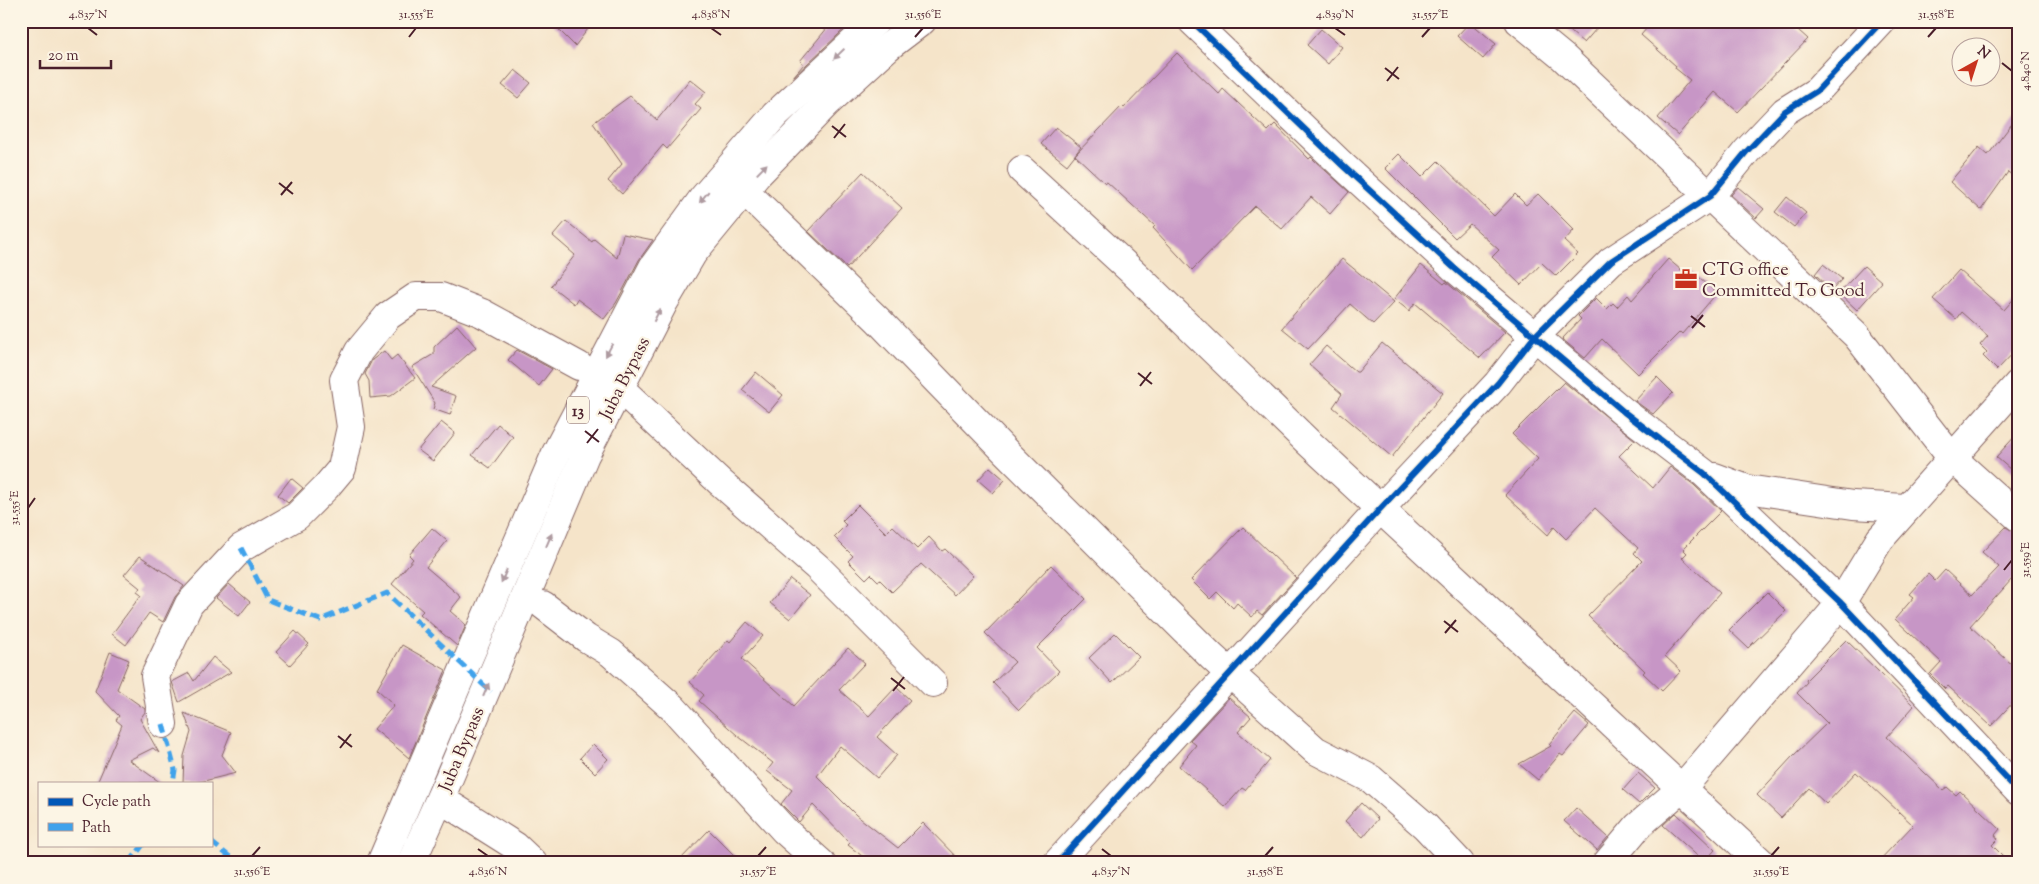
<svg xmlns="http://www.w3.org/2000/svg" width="2039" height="884" font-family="'Sorts Mill Goudy',serif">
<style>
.building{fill:#c796c6}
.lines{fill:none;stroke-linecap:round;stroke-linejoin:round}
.minor-casing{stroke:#866462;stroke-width:30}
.major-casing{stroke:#866462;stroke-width:30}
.minor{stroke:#fff;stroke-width:28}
.major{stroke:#fff;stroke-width:28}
.quiet{stroke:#40a2eb;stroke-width:5;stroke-dasharray:10 5;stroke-linecap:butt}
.cycleway-casing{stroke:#fcf5e5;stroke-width:9}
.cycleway{stroke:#0057b8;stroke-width:6}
.oneway{fill:#ae9aa0}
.ticks{fill:none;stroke:#4a1f2b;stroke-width:2}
.labels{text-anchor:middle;stroke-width:4.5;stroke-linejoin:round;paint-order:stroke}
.shield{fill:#fcf5e5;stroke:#7f5f63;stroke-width:1}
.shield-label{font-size:16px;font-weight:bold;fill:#4a1f2b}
.poi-label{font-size:18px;fill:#4a1f2b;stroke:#fcf5e5;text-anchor:start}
.street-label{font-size:18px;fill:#4a1f2b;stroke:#fcf5e5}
.neatline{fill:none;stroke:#4a1f2b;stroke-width:2}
.ticks-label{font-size:12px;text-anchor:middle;fill:#4a1f2b}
</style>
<rect width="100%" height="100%" fill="#fcf5e5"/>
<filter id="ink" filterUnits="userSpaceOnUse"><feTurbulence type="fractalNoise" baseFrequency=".02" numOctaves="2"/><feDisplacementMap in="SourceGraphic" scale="10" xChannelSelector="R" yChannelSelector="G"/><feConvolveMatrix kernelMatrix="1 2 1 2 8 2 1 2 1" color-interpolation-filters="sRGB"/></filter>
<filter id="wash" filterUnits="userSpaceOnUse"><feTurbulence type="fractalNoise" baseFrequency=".0096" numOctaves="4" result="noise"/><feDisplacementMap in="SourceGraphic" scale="20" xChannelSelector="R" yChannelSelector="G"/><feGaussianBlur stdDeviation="1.12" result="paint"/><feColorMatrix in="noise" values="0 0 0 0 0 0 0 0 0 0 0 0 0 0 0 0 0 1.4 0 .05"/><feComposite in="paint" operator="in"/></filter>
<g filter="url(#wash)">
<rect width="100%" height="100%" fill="#f5e4c9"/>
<g id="blocks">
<g class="building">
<path d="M550,21H594L575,46Z"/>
<path d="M833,21H853L792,78L804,64L800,61Z"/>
<path d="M1558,21H1603L1584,43Z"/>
<path d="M1653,21H1788L1808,39L1738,112L1715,92L1678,135L1658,118L1690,80L1675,68L1676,66L1641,35Z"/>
<path d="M1470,22L1496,44L1483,59L1457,36Z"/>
<path d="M1321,29L1342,47L1328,64L1307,45Z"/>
<path d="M1177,53L1219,94L1223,89L1268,131L1275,124L1309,159L1311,157L1314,160L1349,192L1330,214L1311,197L1282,229L1255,206L1192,270L1153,228L1155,226L1107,182L1105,183L1075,155L1122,106L1124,108Z"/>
<path d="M515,70L531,83L518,98L502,85Z"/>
<path d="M690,79L706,92L695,104L701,109L667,149L663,145L622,194L608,181L622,164L593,123L630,96L657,120Z"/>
<path d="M2018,116V180L2008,172L1981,210L1950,182L1979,147L1988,155Z"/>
<path d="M1056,127L1081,147L1067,165L1041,144Z"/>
<path d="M1399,154L1422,177L1438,161L1494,216L1515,194L1526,205L1538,194L1574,230L1564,241L1578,254L1556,276L1542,263L1521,285L1492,257L1499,250L1470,224L1455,238L1385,168Z"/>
<path d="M863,172L902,208L847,268L808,231Z"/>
<path d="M1738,187L1764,209L1756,218L1731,195Z"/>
<path d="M1787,197L1806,213L1794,227L1775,212Z"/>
<path d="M566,221L592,242L594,239L617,258L623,234L653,240L639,260L616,303L604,319L577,299L574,304L551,286L575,255L553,236Z"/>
<path d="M1342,259L1394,302L1373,324L1350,304L1308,349L1282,328Z"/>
<path d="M1668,259L1687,275L1691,270L1717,293L1682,334L1680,332L1638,374L1602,339L1585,358L1562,339L1581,319L1578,316L1596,298L1607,309L1613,303L1617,307L1628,295L1632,300Z"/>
<path d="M1823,264L1842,279L1832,290L1815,274Z"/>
<path d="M1421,265L1444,284L1446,282L1505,332L1480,358L1415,303L1409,311L1394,299Z"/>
<path d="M1864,266L1882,282L1857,310L1839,293Z"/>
<path d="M1959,270L2004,310L2018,294V348L1997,370L1983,356L1987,352L1980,345L1988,336L1961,312L1956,319L1933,299Z"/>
<path d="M457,325L476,347L431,387L456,396L450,415L433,409L435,403L412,367L434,354V347Z"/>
<path d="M1382,343L1443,393L1392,457L1333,407L1342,394L1309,365L1326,346L1356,372H1358Z"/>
<path d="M517,350L552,369L539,386L508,360Z"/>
<path d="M384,351L391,360L397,355L415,378L391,396L370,398L369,381L365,374L372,360Z"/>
<path d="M756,372L783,395L769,412L742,390Z"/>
<path d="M1657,377L1673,393L1653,414L1635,401Z"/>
<path d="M1564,382L1635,440L1619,456L1653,488L1670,467L1694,485L1721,511L1683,549L1687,553L1682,558L1720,593L1665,656L1681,671L1662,691L1643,673L1645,671L1588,616L1642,561L1634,553L1638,548L1595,508L1566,539L1554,527L1548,535L1505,495L1538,459L1512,434Z"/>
<path d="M441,422L455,433L433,461L418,450Z"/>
<path d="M498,424L513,437L490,468L472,455Z"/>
<path d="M2018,433V476L1996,457Z"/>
<path d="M990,467L1005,480L993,493L978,480Z"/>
<path d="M291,478L303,488L288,503L278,495Z"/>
<path d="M858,505L886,533L893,526L917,549L929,537L942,551L945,549L973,576L955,595L921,564L892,592L880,580L878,581L871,574L866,579L848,561L853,556L834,537L846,525L842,521Z"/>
<path d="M1243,527L1296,578L1262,615L1257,611L1252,617L1237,603L1233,608L1217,592L1210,599L1191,580Z"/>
<path d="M2006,527L2018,534V584L2012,579L1970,626L2018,670V697L1991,726L1948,686L1945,689L1930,674L1941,662L1895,619L1914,597L1910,594L1928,574L1935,581L1945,570L1972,595L1999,567L1982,552Z"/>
<path d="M432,528L447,541L426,567L461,597L450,611L466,625L457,646L420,614L423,611L392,584L413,559L409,555Z"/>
<path d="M140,556L184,586L175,597L163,622L149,613L126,645L112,634L141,595L137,592L140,588L124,575Z"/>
<path d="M1051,565L1086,599L1037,648L1059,671L1019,710L993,683L1015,662L985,633Z"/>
<path d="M790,579L810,595L790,619L770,603Z"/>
<path d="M229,584L250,602L239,616L216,598Z"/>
<path d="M1767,592L1786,611L1748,648L1729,630Z"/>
<path d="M747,622L763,636L742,659L794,706L848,648L865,663L839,690L869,716L896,687L910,700L877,737L897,755L877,778L840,746L817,776L856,815L898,848L923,823L962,863H871L848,845L850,843L813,805L799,822L781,804L792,790L767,771L773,763L738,736L699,701L704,695L690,682L728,640L730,642Z"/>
<path d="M295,631L309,644L290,665L276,652Z"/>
<path d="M1115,633L1139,657L1112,683L1089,658Z"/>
<path d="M1846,640L1914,706L1887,737L1943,790L1947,787L1956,795L1960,791L2000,829L1995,835L1998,839L1992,845L2010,863H1877L1913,825L1856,772L1826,804L1809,788L1781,818L1757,795L1792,757L1827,723L1797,693L1807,682L1806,680Z"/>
<path d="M402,645L446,670L409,758L374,729L394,705L377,689Z"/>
<path d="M110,652L129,660L117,689L145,709V712L140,719L159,753L153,748L129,760L161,783H97L122,725L116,720L119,716L95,691Z"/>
<path d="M213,657L231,672L179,702L172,682L189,673L194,681Z"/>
<path d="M1229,698L1251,717L1238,732L1270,760L1245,790L1242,788L1225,807L1179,766L1196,745L1190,740Z"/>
<path d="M184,713L231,732L222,755L236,773L196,783H183L184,756L191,732Z"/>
<path d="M1575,713L1589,725L1563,756L1560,754L1538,780L1519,764L1551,746L1549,744Z"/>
<path d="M593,744L608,759L595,773L580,758Z"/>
<path d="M1638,773L1655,788L1639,804L1623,790Z"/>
<path d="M1361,803L1378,819L1363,837L1345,821Z"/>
<path d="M1576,808L1608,837L1597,850L1564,821Z"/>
<path d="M1676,813L1715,850L1704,862L1663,825Z"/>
<path d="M709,830L742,863H677Z"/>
</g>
</g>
</g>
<g filter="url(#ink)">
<use href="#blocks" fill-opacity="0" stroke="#866462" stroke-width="1"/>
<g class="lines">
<defs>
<g id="minor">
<path d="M1192,21L1342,165L1453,267L1624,412L1704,473L1841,603L2018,791"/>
<path d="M1519,21L1564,58L1856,335L1951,457L2018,517"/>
<path d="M1022,170L1135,274L1308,442L1762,863"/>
<path d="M751,197L879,321L1006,452L1212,657L1315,750L1371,779L1425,826L1460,863"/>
<path d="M625,393L720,482L817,567L933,683"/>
<path d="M1715,477L1747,489L1853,505L1905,508"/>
<path d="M543,605L586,638L611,653L673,708L784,830L821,863"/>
<path d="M163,724L155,676L189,604L241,548L297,516L326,487L342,468L351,427L344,380L359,351L388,316L416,297H441L482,313L579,366"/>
<path d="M450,805L515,846L533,863"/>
<path d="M1057,863L1380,509L1498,383L1534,337L1611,261L1710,196L1747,151L1785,111L1817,91L1882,21"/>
<path d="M1607,863L1638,826L1682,788L1841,603L1880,539L2018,384"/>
</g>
<g id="major">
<path d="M381,863L556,453L653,267L703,198L775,115L876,21"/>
<path d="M411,863L449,778L585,455L663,304L693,253L757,175L826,104L888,47L922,21"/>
</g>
</defs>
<use href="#minor" class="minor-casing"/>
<use href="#major" class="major-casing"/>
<use href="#minor" class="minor"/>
<use href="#major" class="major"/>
<g class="quiet">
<path d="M241,548L268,600L320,620L387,593L491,692"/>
<path d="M163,724L175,770L173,783"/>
<path d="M211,842L238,863"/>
<path d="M129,863L143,845"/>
</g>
<defs>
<g id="cycleway">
<path d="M1192,21L1342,165L1453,267L1624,412L1704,473L1841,603L2018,791"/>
<path d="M1057,863L1380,509L1498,383L1534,337L1611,261L1710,196L1747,151L1785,111L1817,91L1882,21"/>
</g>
</defs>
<use href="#cycleway" class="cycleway-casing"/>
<use href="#cycleway" class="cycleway"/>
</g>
<defs><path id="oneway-solid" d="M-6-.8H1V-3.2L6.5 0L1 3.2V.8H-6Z" transform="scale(1.25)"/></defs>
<g class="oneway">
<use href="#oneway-solid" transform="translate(839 54) rotate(136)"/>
<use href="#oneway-solid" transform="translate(762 169) rotate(-46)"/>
<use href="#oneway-solid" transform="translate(704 197) rotate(129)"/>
<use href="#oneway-solid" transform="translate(657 315) rotate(-63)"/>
<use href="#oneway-solid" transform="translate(609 350) rotate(118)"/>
<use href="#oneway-solid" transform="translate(549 540) rotate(-67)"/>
<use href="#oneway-solid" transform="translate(504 576) rotate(113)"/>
<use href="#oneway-solid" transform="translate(486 690) rotate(-67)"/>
</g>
</g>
<path class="ticks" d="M88,28L97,35M711,28L721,35M1335,28L1345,35M409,37L416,28M915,37L923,28M1422,37L1430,28M1928,37L1936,28M2002,63L2012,71M1385,68L1399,79M1387,81L1398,67M832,126L846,137M834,138L845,124M279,183L293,194M281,195L292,182M1691,316L1705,327M1692,328L1703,315M1138,373L1152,384M1140,386L1151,372M585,431L599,442M587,443L598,429M28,508L35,498M2004,570L2012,560M1444,621L1458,632M1445,633L1456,620M891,678L905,689M893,691L904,677M338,736L352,747M340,748L351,734M478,849L488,856M1102,849L1111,856M252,856L260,847M758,856L766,847M1265,856L1273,847M1771,856L1779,847"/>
<defs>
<symbol id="office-bare" viewBox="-9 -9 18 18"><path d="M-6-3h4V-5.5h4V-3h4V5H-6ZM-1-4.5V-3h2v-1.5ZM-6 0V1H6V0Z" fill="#c8321e" stroke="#fcf5e5" stroke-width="2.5" paint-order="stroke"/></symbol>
</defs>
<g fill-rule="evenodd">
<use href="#office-bare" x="1670" y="263" width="32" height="32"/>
</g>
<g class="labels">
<rect class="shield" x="567" y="396.5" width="22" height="27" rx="4"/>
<g class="shield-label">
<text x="578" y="416">13</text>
</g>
<g class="poi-label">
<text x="1702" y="275">CTG office<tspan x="1702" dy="21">Committed To Good</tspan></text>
</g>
<g class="street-label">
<text transform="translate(624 378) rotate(-63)" y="6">Juba Bypass</text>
<text transform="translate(461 749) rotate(-67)" y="6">Juba Bypass</text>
</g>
</g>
<rect width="2039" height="884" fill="none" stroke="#fcf5e5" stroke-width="55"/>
<rect x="38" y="782" width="175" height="65" fill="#fcf5e5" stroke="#b59f9b"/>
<rect x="48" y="798" width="25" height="8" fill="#0057b8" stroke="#b59f9b"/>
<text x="82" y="806" font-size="15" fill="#4a1f2b">Cycle path</text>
<rect x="48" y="823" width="25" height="8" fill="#40a2eb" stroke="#b59f9b"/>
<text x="82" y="832" font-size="15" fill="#4a1f2b">Path</text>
<g transform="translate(1976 62) rotate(39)"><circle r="24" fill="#fcf5e5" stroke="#b59f9b"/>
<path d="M0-4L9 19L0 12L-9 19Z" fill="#c8321e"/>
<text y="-8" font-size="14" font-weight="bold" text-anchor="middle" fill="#4a1f2b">N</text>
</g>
<path d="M40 60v8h71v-8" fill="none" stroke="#4a1f2b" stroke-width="2.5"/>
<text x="48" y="60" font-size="15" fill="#4a1f2b" stroke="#fcf5e5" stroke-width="4" paint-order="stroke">20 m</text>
<rect x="28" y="28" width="1984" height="828" class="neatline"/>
<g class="ticks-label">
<text x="88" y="18">4.837°N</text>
<text x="416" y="18">31.555°E</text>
<text x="711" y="18">4.838°N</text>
<text x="923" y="18">31.556°E</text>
<text x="1335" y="18">4.839°N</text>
<text x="1430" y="18">31.557°E</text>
<text x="1936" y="18">31.558°E</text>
<text transform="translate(2025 71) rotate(-90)" y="4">4.840°N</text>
<text transform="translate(14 508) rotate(-90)" y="4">31.555°E</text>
<text transform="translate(2025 560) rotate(-90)" y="4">31.559°E</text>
<text x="252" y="875">31.556°E</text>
<text x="488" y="875">4.836°N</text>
<text x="758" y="875">31.557°E</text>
<text x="1111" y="875">4.837°N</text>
<text x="1265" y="875">31.558°E</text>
<text x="1771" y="875">31.559°E</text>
</g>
</svg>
